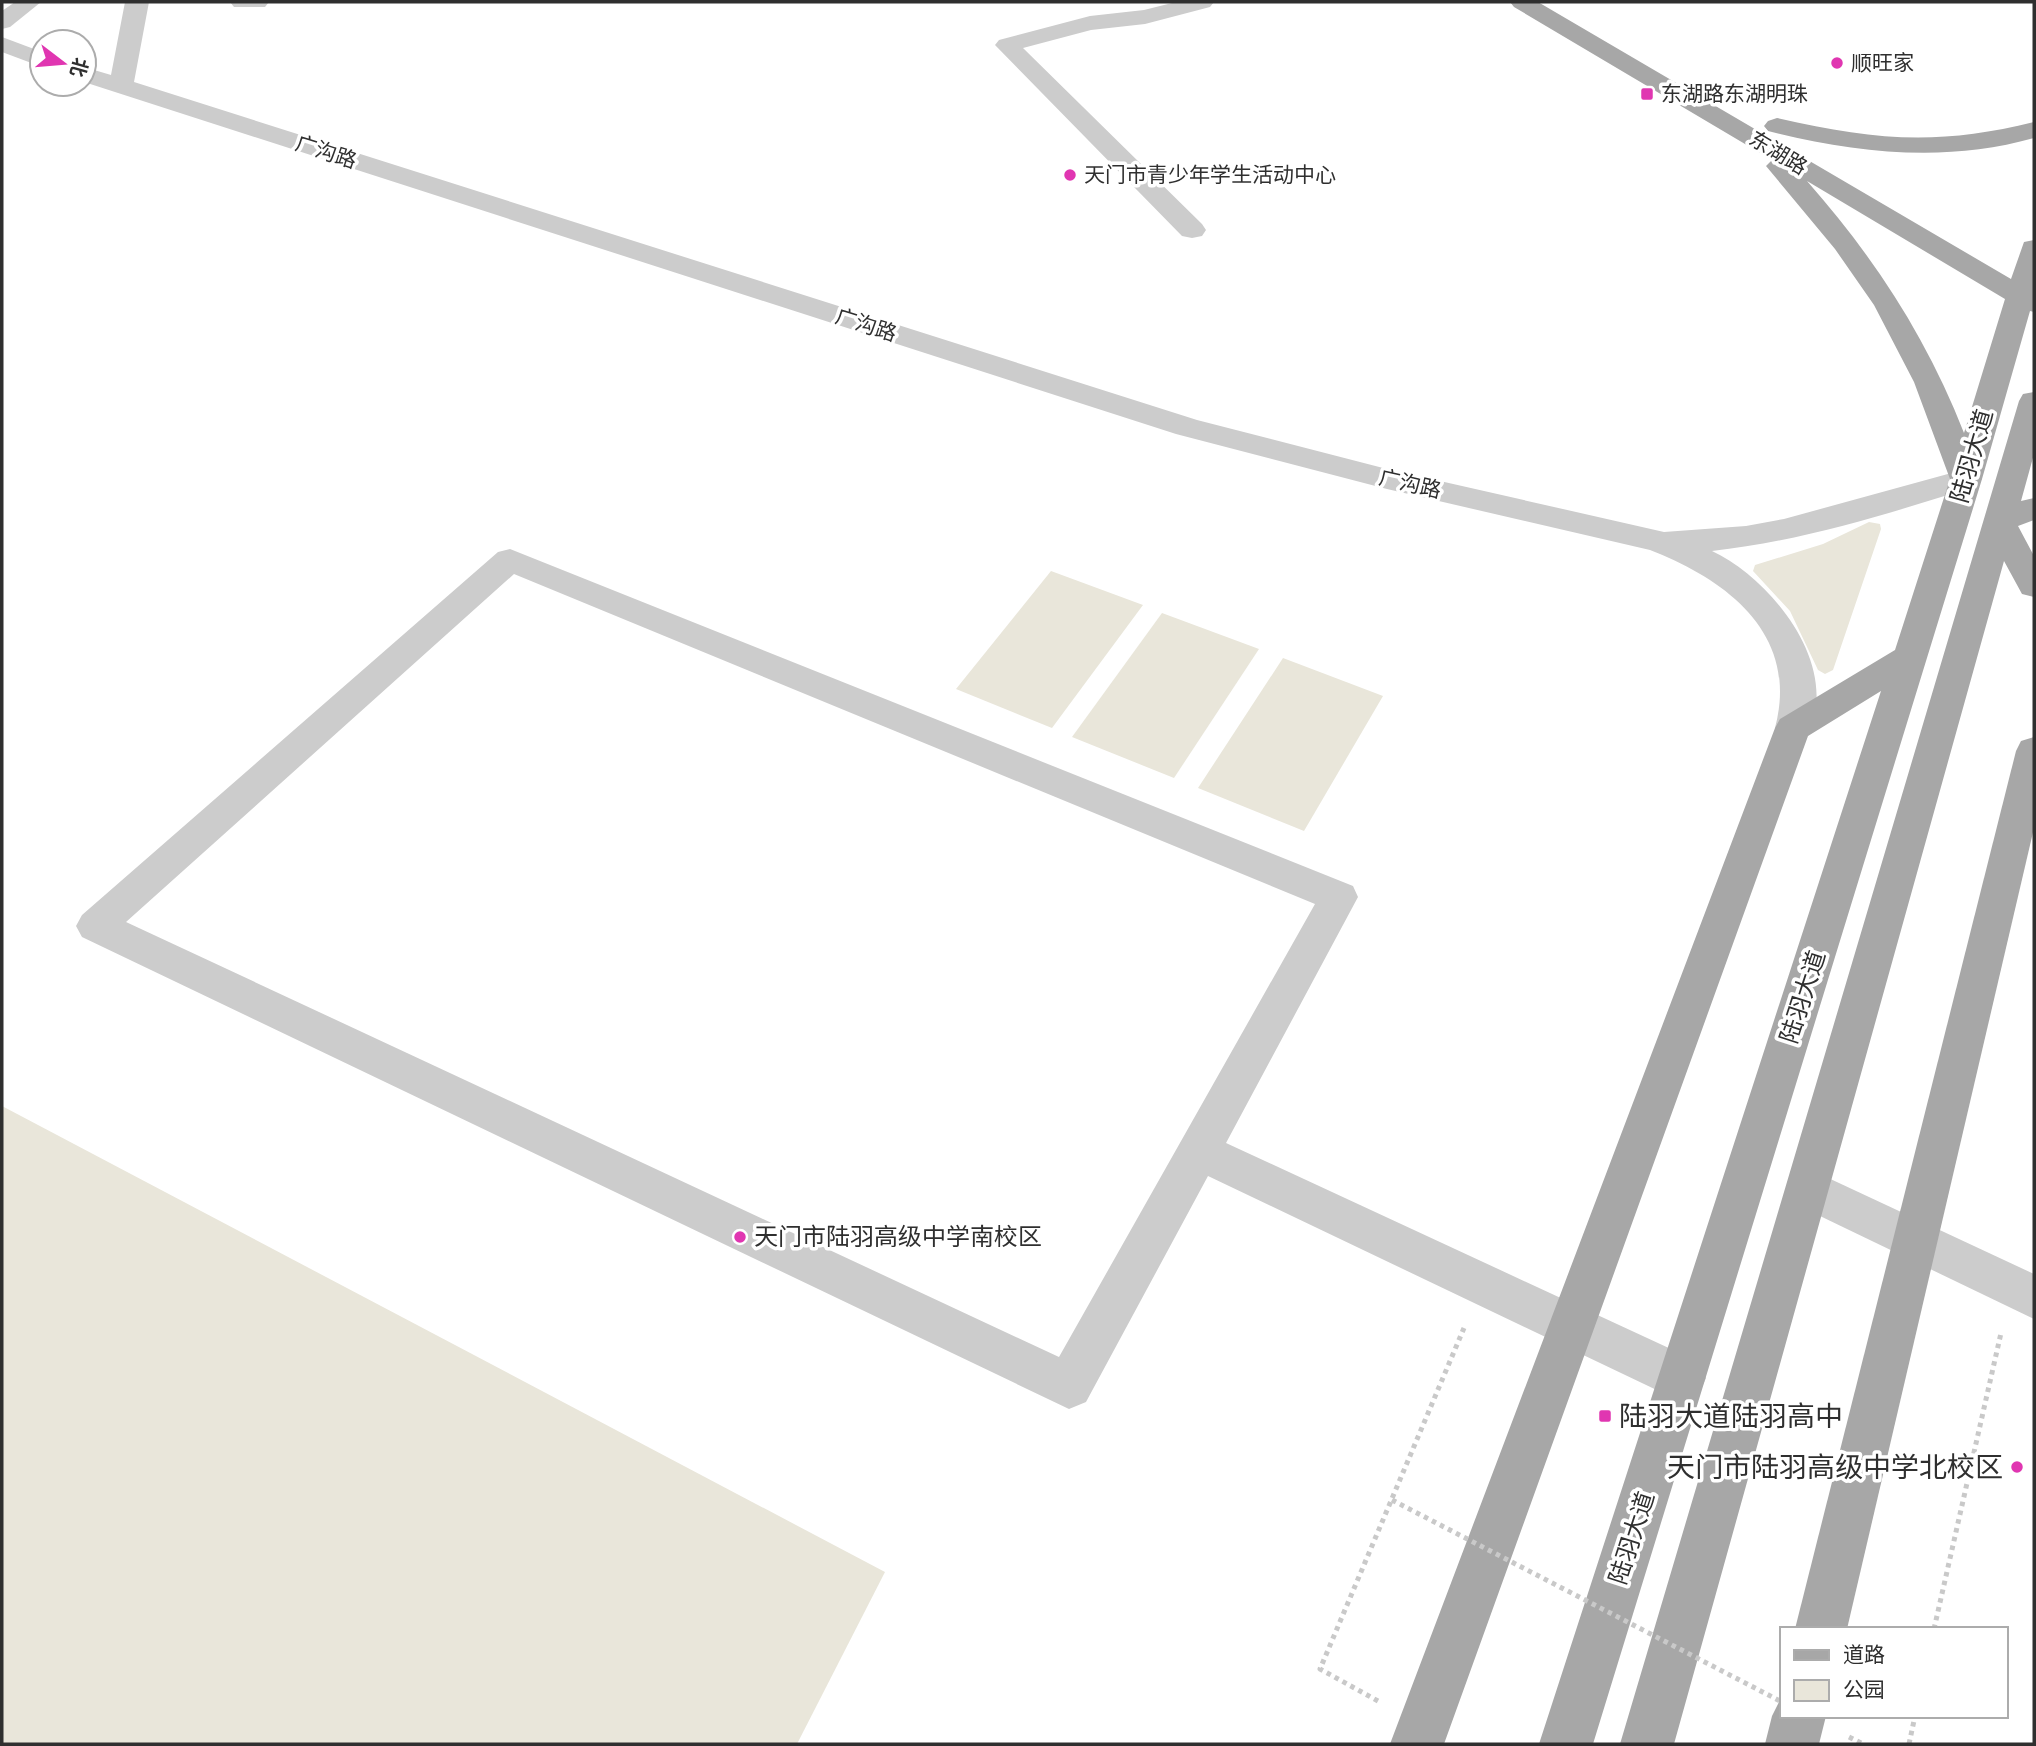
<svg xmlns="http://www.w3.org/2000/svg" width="2036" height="1746" font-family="Raleway,'Noto Sans SC',sans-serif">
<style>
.green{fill:#e9e6da}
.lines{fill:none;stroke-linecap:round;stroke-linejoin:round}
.path{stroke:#c9c9c9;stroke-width:5;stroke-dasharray:4.5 4.5;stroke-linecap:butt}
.minor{fill:#ccc;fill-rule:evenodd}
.major{fill:#a7a7a7;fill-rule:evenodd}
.path-bridge{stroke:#c9c9c9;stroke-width:5;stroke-dasharray:4.5 4.5;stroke-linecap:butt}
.poi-dot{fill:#e036b1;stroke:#fff;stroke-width:2.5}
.labels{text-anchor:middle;stroke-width:7;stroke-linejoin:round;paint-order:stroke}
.far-poi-label{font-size:21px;fill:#2f2f2f;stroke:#fff;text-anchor:start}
.far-street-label{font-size:21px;fill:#2f2f2f;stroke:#fff}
.street-label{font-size:24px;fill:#2f2f2f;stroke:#fff}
.poi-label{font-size:24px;fill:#2f2f2f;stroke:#fff;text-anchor:start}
.near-poi-label{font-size:28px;fill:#2f2f2f;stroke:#fff;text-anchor:start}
</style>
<rect width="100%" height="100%" fill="#fff"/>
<g class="green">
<path d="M1869,522L1880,524L1881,529L1833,670L1825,674L1818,670L1790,611L1753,571L1755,565L1823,544Z"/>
<path d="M1051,571L1143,605L1052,728L956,689Z"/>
<path d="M1162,613L1259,649L1174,778L1072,737Z"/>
<path d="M1283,658L1383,696L1304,831L1198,788Z"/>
<path d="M2,1106L885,1572L797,1744H2Z"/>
</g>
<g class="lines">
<g class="path">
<path d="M1934,1629L2001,1333"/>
<path d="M1378,1701L1320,1669L1464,1328"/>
<path d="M1849,1737L1863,1744"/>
<path d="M1909,1744L1915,1716"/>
</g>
<g class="minor">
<path d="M15,2H41L10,27L2,29V11Z"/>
<path d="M125,2H149L134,82L1197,420L1387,469L1664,532L1746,526L1784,519L1966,469L1977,472L1982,479L1977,486C1890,513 1803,541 1712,551C1772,579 1844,669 1806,737L1793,741L1780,737L1775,728C1800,634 1727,580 1650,550L1387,489L1176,434L84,82V67L111,75Z"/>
<path d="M230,2H269L265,7H234Z"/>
<path d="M1176,2H1214L1210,7L1145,24L1091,30L1023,48L1202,224L1206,230L1202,236L1192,238L1182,236L995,45L999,40L1090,16L1144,10Z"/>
<path d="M2,37L42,52V67L2,52Z"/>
<path d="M510,549L1353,886L1358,897L1226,1143L1699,1362L1706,1378L1699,1394L1682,1401L1665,1394L1208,1176L1086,1402L1069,1409L82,937L76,926L82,915L498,552ZM514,574L1315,904L1059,1357L126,922Z"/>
<path d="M1809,1169L2034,1274V1319L1793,1203L1787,1189L1793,1175Z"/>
</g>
<g class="major">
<path d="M1510,2H1538L2011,279L2024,242L2034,240V312L2030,311L1982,479L1593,1744H1539L1881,691L1808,736L1444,1744H1390L1775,728L1780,719L1895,650L1950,479L1914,382L1874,305L1835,249L1766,166L1772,160L1514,7ZM1807,181L2005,299L1964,433C1927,338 1874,257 1807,181Z"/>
<path d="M1777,118C1872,140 1938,146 2034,122V138C1945,163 1857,153 1768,131L1764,126L1768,121Z"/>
<path d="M2034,392V454L2021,501L2034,498V520L2018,526L2034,556V597L2022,594L2004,561L1674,1744H1620L2019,401L2023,394Z"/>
<path d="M2034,737V828L1847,1629H1795L2016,751L2021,741Z"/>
<path d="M1782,1696V1716H1826L1819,1744H1765L1772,1716Z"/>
</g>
<path class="path-bridge" d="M1392,1500L1782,1702"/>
</g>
<g class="poi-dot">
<circle cx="1837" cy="63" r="7"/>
<rect x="1640" y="87" width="14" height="14" rx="3.5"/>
<circle cx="1070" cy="175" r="7"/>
<circle cx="740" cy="1237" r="7"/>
<rect x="1598" y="1409" width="14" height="14" rx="3.5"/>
<circle cx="2017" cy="1467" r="7"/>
</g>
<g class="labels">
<g class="far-poi-label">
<text x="1851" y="70">顺旺家</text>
<text x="1661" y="101">东湖路东湖明珠</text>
<text x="1084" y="182">天门市青少年学生活动中心</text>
</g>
<g class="far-street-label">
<text transform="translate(326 152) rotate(18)" y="7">广沟路</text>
<text transform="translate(1778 153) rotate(31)" y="7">东湖路</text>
<text transform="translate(866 325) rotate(18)" y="7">广沟路</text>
<text transform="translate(1410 484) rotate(13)" y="7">广沟路</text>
</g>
<g class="street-label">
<text transform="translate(1972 456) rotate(-74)" y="8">陆羽大道</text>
<text transform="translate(1803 997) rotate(-72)" y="8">陆羽大道</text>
<text transform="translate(1632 1538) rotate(-72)" y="8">陆羽大道</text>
</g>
<g class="poi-label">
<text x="754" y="1245">天门市陆羽高级中学南校区</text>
</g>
<g class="near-poi-label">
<text x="1619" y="1426">陆羽大道陆羽高中</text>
<text x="2003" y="1477" text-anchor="end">天门市陆羽高级中学北校区</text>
</g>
</g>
<rect width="2036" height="1746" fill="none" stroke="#2f2f2f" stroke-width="7"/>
<rect x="1780" y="1627" width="228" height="91" fill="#ffffff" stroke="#acacac" stroke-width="2"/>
<rect x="1794" y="1650" width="35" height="10" fill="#a7a7a7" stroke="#acacac" stroke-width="2"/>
<text x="1843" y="1662" font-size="21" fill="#2f2f2f">道路</text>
<rect x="1794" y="1680" width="35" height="21" fill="#e9e6da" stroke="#acacac" stroke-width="2"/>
<text x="1843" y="1697" font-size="21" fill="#2f2f2f">公园</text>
<g transform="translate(63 63) rotate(106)"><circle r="33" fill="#ffffff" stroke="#acacac" stroke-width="2"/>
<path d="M0-5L12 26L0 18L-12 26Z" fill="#e036b1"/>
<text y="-10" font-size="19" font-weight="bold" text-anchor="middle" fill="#2f2f2f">北</text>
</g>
</svg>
